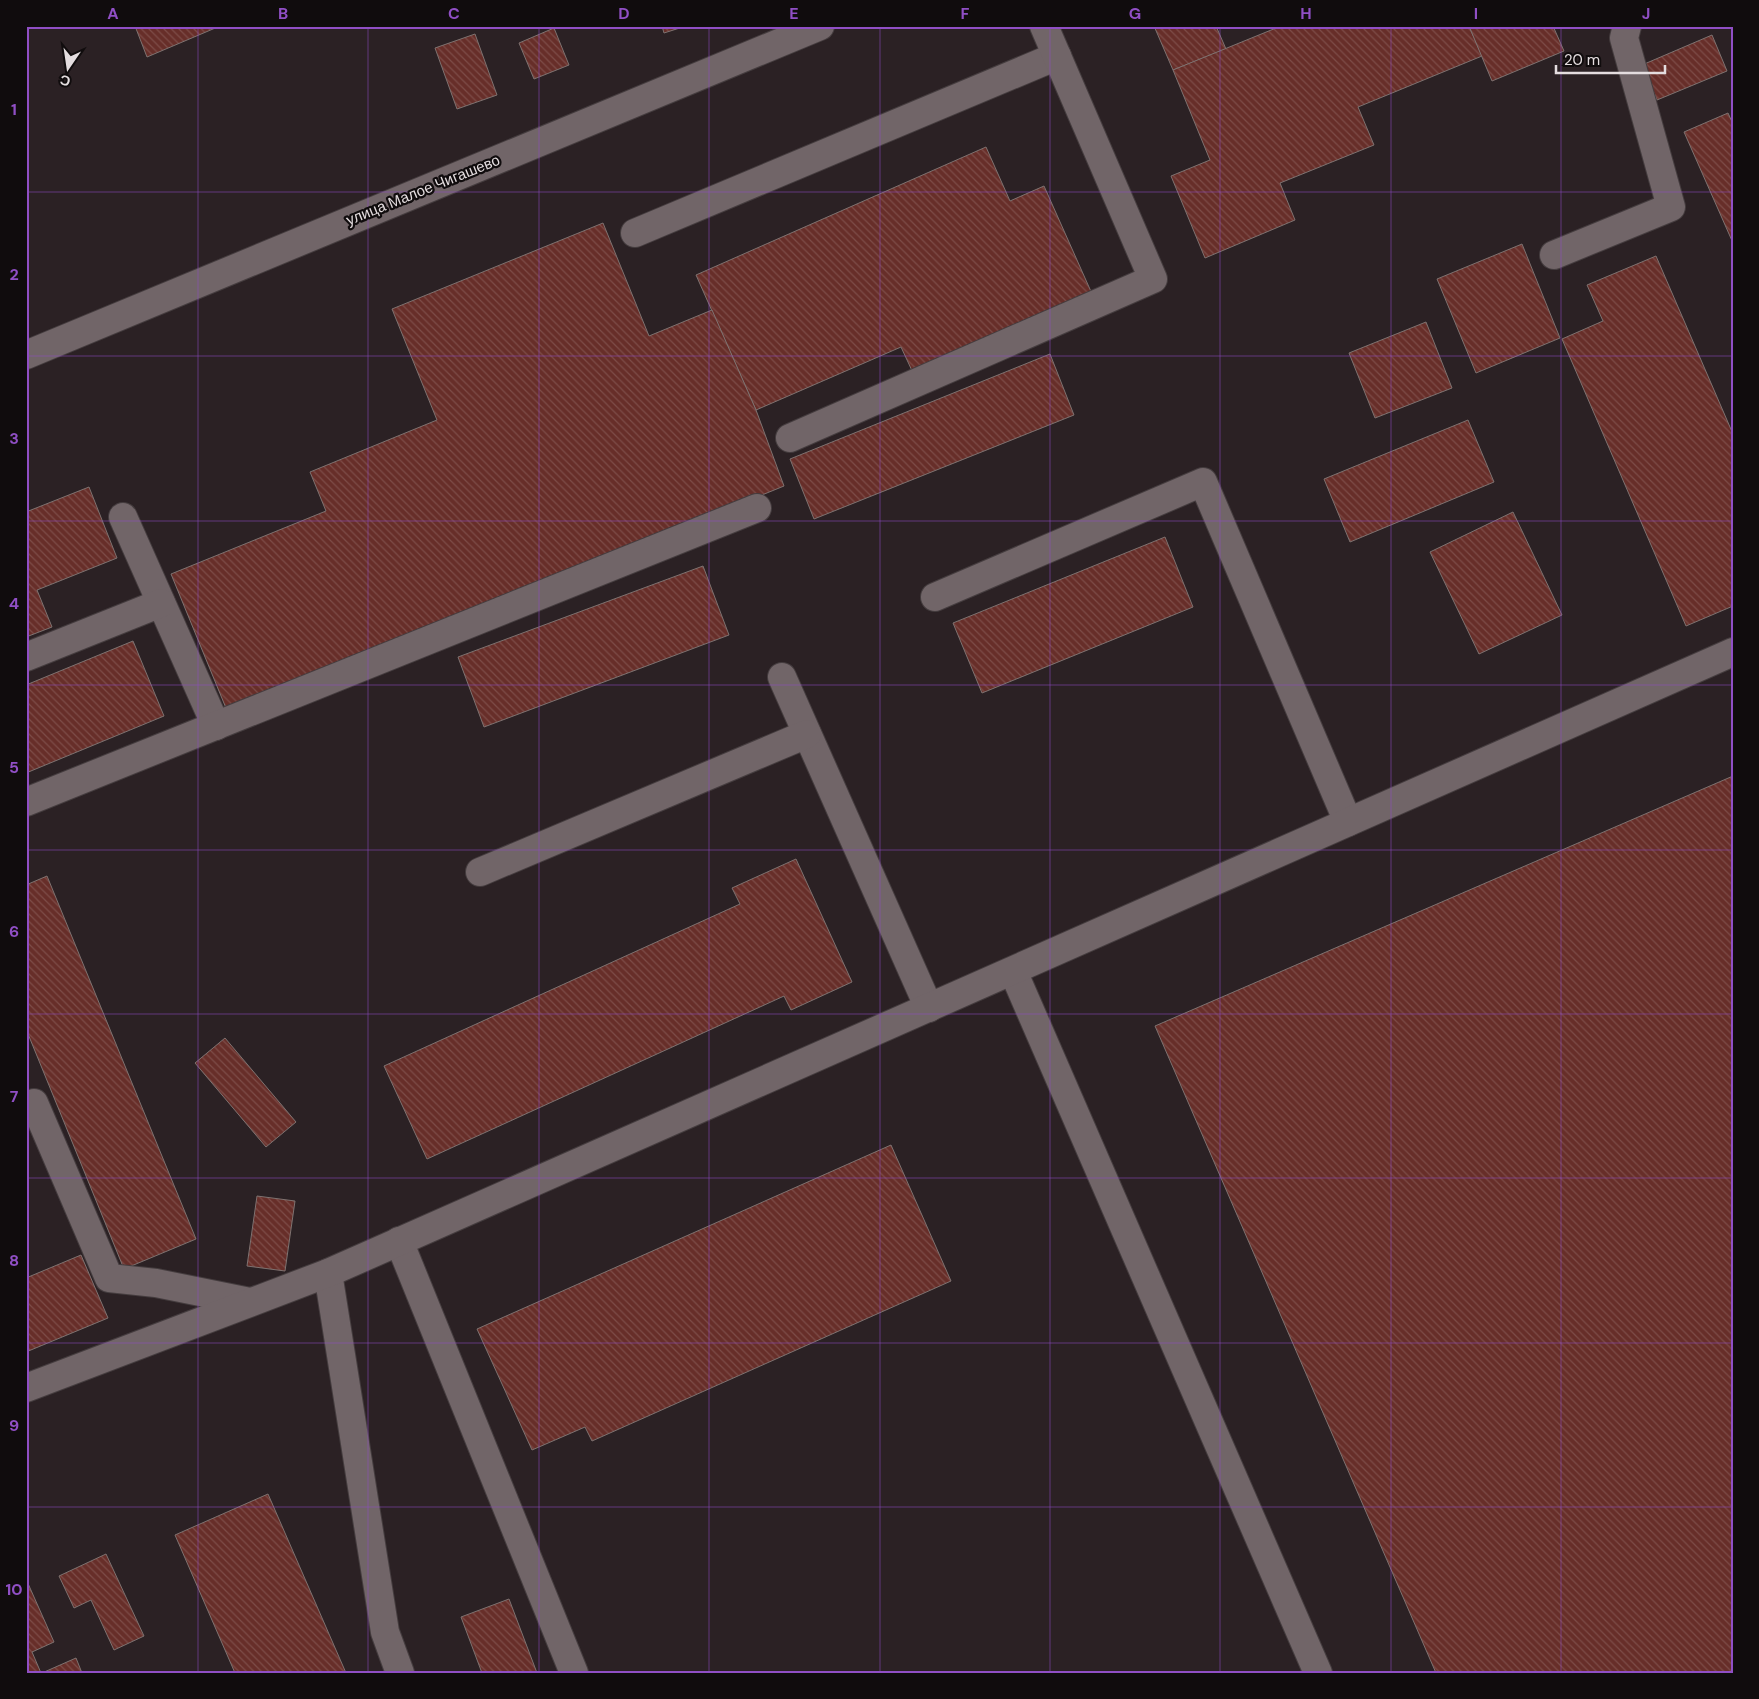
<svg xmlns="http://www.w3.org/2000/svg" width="1759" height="1699" font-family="'DM Sans',sans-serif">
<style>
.building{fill:url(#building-back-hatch);stroke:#7e7270}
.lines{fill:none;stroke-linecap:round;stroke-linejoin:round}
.minor-casing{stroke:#453d3f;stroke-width:30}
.minor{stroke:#716568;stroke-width:28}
.grid{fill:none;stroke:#904fc5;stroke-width:1;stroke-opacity:0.55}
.labels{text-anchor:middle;stroke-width:4.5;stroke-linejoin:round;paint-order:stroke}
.street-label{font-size:15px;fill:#e4dddf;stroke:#100c0d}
.neatline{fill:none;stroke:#904fc5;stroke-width:2}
.grid-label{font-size:16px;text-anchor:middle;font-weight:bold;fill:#904fc5}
</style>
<defs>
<pattern id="building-back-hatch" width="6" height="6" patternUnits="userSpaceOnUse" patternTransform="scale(1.25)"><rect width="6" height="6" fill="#672e29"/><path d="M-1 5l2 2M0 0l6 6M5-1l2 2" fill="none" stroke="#7d4c48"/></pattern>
</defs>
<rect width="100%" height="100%" fill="#2b2124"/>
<g class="building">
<path d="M135,26H220L147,57Z"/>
<path d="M662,26H686L664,33Z"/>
<path d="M1154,26H1216L1226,49L1173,70Z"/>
<path d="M1281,26H1469L1482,56L1358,107L1374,145L1280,183L1295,220L1205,258L1171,176L1210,160L1173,70Z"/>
<path d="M1469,26H1553L1564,51L1492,81Z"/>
<path d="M554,28L569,65L534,79L519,43Z"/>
<path d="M475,34L497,95L457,109L435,48Z"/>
<path d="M1712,35L1727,71L1657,100L1642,65Z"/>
<path d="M1728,113L1733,124V243L1684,132Z"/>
<path d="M986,147L1010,201L1044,186L1093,296L914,375L901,347L756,410L696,275Z"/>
<path d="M603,223L649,336L712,310L756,410L784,486L228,713L171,574L326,511L310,472L437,420L392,309Z"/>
<path d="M1522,244L1560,338L1476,373L1437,279Z"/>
<path d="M1656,256L1733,434V606L1686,626L1562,339L1603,321L1587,285Z"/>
<path d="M1426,322L1452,388L1375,418L1349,353Z"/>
<path d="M1050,354L1074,415L814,519L790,459Z"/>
<path d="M1468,420L1494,482L1350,542L1324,479Z"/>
<path d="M89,487L117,558L37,590L52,627L26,637V512Z"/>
<path d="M1513,512L1562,615L1479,654L1430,552Z"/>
<path d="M1165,537L1193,607L982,693L953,623Z"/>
<path d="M703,566L729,635L484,727L458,657Z"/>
<path d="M133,641L164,716L26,773V685Z"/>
<path d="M1733,776V1673H1436L1155,1026Z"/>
<path d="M796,859L852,982L791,1010L784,996L427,1159L384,1066L740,904L732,888Z"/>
<path d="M47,876L196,1239L124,1269L26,1029V885Z"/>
<path d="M225,1038L296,1122L266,1147L195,1063Z"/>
<path d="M891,1145L951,1281L592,1441L585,1427L532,1450L477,1329Z"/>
<path d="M257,1196L295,1201L285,1271L247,1266Z"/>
<path d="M81,1255L108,1318L26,1352V1278Z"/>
<path d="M268,1494L346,1673H235L175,1535Z"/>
<path d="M106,1554L144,1636L114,1650L91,1600L74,1608L59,1576Z"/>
<path d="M26,1579L54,1642L32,1652L41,1673H26Z"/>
<path d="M509,1599L537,1673H482L461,1617Z"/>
<path d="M76,1658L82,1673H42Z"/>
</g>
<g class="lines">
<defs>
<g id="minor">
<path d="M635,233L1057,56"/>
<path d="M1554,255L1671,207L1624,38L1627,26"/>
<path d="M26,355L820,26"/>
<path d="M790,438L1153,279L1044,26"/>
<path d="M123,517L216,726"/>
<path d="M935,597L1203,482L1348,822"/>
<path d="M26,657L161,603"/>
<path d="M782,677L929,1008"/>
<path d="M26,802L757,508"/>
<path d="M480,872L807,734"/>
<path d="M1013,971L1318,1673"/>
<path d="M34,1103L109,1278L156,1283L250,1302"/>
<path d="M399,1241L574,1673"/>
<path d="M328,1273L385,1632L400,1673"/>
<path d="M26,1388L328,1273L1733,652"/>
</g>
</defs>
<use href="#minor" class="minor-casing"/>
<use href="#minor" class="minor"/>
</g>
<path class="grid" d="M198,26V1673M368,26V1673M539,26V1673M709,26V1673M880,26V1673M1050,26V1673M1220,26V1673M1391,26V1673M1561,26V1673M26,192H1733M26,356H1733M26,521H1733M26,685H1733M26,850H1733M26,1014H1733M26,1178H1733M26,1343H1733M26,1507H1733"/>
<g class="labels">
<g class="street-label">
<text transform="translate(423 190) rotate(-22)" y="5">улица Малое Чигашево</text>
</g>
</g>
<rect width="1759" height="1699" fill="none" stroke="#100c0d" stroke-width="55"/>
<g transform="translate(68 68) rotate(193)" stroke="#100c0d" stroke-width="4" paint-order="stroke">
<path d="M0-4L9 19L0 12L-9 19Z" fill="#e4dddf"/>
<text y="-8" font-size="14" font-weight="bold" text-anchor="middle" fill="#e4dddf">С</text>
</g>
<path d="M1556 65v8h109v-8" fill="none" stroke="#e4dddf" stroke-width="2.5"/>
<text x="1564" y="65" font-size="15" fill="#e4dddf" stroke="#100c0d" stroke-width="4" paint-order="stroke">20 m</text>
<rect x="28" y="28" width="1704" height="1644" class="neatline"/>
<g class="grid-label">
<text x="113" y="19">A</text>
<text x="283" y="19">B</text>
<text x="454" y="19">C</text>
<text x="624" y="19">D</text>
<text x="794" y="19">E</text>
<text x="965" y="19">F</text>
<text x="1135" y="19">G</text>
<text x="1306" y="19">H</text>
<text x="1476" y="19">I</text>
<text x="1646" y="19">J</text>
<text x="14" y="115">1</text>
<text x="14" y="280">2</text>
<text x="14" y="444">3</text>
<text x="14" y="609">4</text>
<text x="14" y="773">5</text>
<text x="14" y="937">6</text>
<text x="14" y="1102">7</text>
<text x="14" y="1266">8</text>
<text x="14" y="1431">9</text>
<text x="14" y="1595">10</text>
</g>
</svg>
